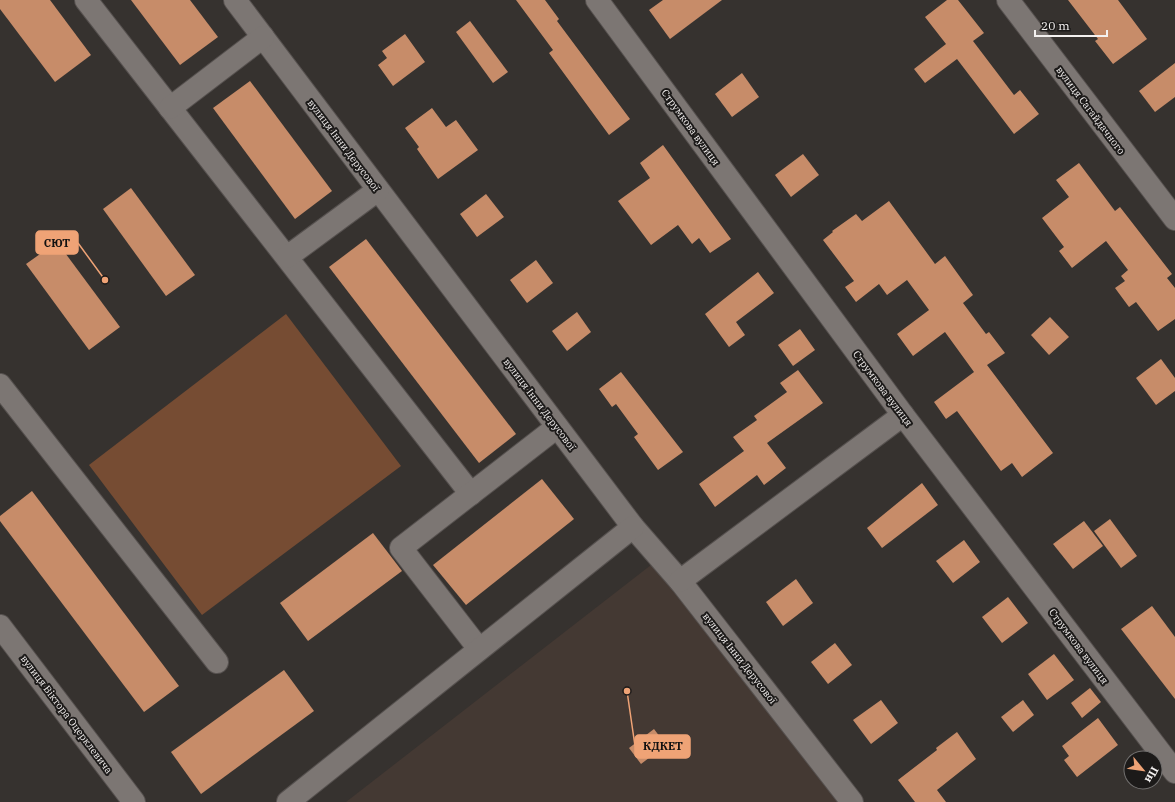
<svg xmlns="http://www.w3.org/2000/svg" width="1175" height="802" font-family="'IBM Plex Serif',serif">
<style>
.built{fill:#443933}
.green{fill:#764c33}
.building{fill:#c78c69}
.lines{fill:none;stroke-linecap:round;stroke-linejoin:round}
.minor-casing{stroke:#56514f;stroke-width:24}
.minor{stroke:#7c7673;stroke-width:22}
.labels{text-anchor:middle;stroke-width:4;stroke-linejoin:round;paint-order:stroke}
.street-label{font-size:10px;fill:#f4f1f0;stroke:#1c1a19}
.leader{fill:none;stroke:#efa376;stroke-width:1.5}
.callout-dot{fill:#efa376;stroke:#1c1a19;stroke-width:1.5}
.callout{fill:#efa376;stroke:#efa376;stroke-width:1.5}
.callout-label{font-size:11px;text-anchor:middle;font-weight:bold;fill:#111}
</style>
<rect width="100%" height="100%" fill="#36322f"/>
<path class="built" d="M660,558L852,802H346Z"/>
<path class="green" d="M286,314L401,466L202,615L89,465Z"/>
<g class="building">
<path d="M0,0H50L91,55L55,82L0,9Z"/>
<path d="M131,0H190L218,37L180,65Z"/>
<path d="M516,0H545L559,19L557,21L630,119L609,135L549,53L553,50Z"/>
<path d="M663,0H722L670,39L649,10Z"/>
<path d="M947,0H958L984,33L973,41L1014,95L1020,90L1039,114L1014,134L957,59L925,83L914,69L946,44L925,17Z"/>
<path d="M1068,0H1118L1147,39L1113,64L1095,41L1098,39Z"/>
<path d="M470,21L508,72L493,83L456,32Z"/>
<path d="M405,34L425,62L393,86L378,65L387,58L382,51Z"/>
<path d="M1175,63V97L1155,112L1139,91Z"/>
<path d="M742,73L759,97L732,117L715,94Z"/>
<path d="M250,81L332,191L295,219L213,108Z"/>
<path d="M432,108L446,127L456,120L478,150L438,179L417,149L419,147L405,128Z"/>
<path d="M663,145L731,239L710,253L699,238L692,244L678,225L651,245L618,201L650,178L640,163Z"/>
<path d="M803,154L819,175L791,197L775,175Z"/>
<path d="M1079,163L1115,211L1120,207L1172,274L1167,278L1175,288V319L1158,331L1136,302L1129,307L1115,288L1125,281L1121,276L1128,270L1106,241L1072,268L1059,251L1064,247L1042,218L1069,197L1056,180Z"/>
<path d="M131,188L195,275L166,296L103,209Z"/>
<path d="M486,194L504,217L477,237L460,214Z"/>
<path d="M889,201L935,264L945,256L973,295L963,303L986,334L989,332L1005,353L987,365L1053,453L1022,477L1012,463L1001,471L957,411L946,419L934,402L974,372L945,332L913,356L897,334L929,310L907,280L887,295L879,284L856,302L845,287L854,281L823,240L833,232L832,231L856,214L862,221Z"/>
<path d="M366,239L516,434L479,463L329,267Z"/>
<path d="M57,242L120,327L89,350L26,264Z"/>
<path d="M536,260L553,283L527,303L510,280Z"/>
<path d="M758,272L774,293L736,322L745,335L729,347L705,314Z"/>
<path d="M577,312L591,332L567,351L552,331Z"/>
<path d="M1050,317L1069,337L1049,355L1031,335Z"/>
<path d="M800,329L815,350L793,366L778,345Z"/>
<path d="M1161,359L1175,378V391L1156,405L1136,378Z"/>
<path d="M798,370L823,403L767,443L786,468L764,485L757,475L715,507L699,484L744,451L733,437L757,420L754,416L787,392L780,383Z"/>
<path d="M621,372L683,452L658,470L634,437L638,434L616,404L612,407L599,389Z"/>
<path d="M542,479L574,519L466,605L433,565Z"/>
<path d="M922,483L938,505L882,548L867,528Z"/>
<path d="M32,491L179,686L144,712L0,521V516Z"/>
<path d="M1110,519L1137,556L1121,568L1094,531Z"/>
<path d="M1084,521L1103,546L1073,569L1053,544Z"/>
<path d="M373,533L402,571L308,641L280,603Z"/>
<path d="M964,540L980,562L953,583L936,561Z"/>
<path d="M796,579L813,603L783,626L766,602Z"/>
<path d="M1008,597L1028,623L1002,643L982,617Z"/>
<path d="M1152,606L1175,637V699L1121,629Z"/>
<path d="M835,643L852,665L828,684L811,662Z"/>
<path d="M1054,654L1074,680L1047,700L1028,674Z"/>
<path d="M284,670L314,711L201,794L171,752Z"/>
<path d="M1090,688L1101,702L1082,718L1071,703Z"/>
<path d="M881,700L898,723L871,744L853,720Z"/>
<path d="M1023,700L1034,715L1013,732L1001,717Z"/>
<path d="M1098,718L1118,745L1077,777L1064,760L1069,756L1062,746Z"/>
<path d="M654,729L666,745L641,764L629,748Z"/>
<path d="M957,732L976,759L937,790L946,802H915L898,780L937,750L936,748Z"/>
</g>
<g class="lines">
<defs>
<g id="minor">
<path d="M86,0L471,494"/>
<path d="M235,0L633,527L680,581L852,802"/>
<path d="M597,0L903,415L1175,772"/>
<path d="M1008,0L1175,219"/>
<path d="M170,108L263,37"/>
<path d="M287,257L378,190"/>
<path d="M0,385L217,662"/>
<path d="M680,581L903,415"/>
<path d="M0,626L134,802"/>
<path d="M479,649L401,548L557,427"/>
<path d="M288,802L633,527"/>
</g>
</defs>
<use href="#minor" class="minor-casing"/>
<use href="#minor" class="minor"/>
</g>
<g class="labels">
<g class="street-label">
<text transform="translate(1091 110) rotate(53)" y="4">вулиця Сагайдачного</text>
<text transform="translate(691 127) rotate(54)" y="4">Струмкова вулиця</text>
<text transform="translate(344 145) rotate(53)" y="4">вулиця Інни Дерусової</text>
<text transform="translate(883 388) rotate(53)" y="4">Струмкова вулиця</text>
<text transform="translate(540 404) rotate(53)" y="4">вулиця Інни Дерусової</text>
<text transform="translate(1079 646) rotate(53)" y="4">Струмкова вулиця</text>
<text transform="translate(740 658) rotate(52)" y="4">вулиця Інни Дерусової</text>
<text transform="translate(67 714) rotate(53)" y="4">вулиця Віктора Оцерклевича</text>
</g>
</g>
<path class="leader" d="M105 280L78 243M627 691L635 746"/>
<g class="callout-dot">
<circle cx="105" cy="280" r="4"/>
<circle cx="627" cy="691" r="4"/>
</g>
<g class="callout">
<rect x="36" y="231" width="42" height="23" rx="4"/>
<rect x="635" y="735" width="55" height="23" rx="4"/>
</g>
<g class="callout-label">
<text x="57" y="247">СЮТ</text>
<text x="663" y="750">КДКЕТ</text>
</g>
<g transform="translate(1143 770) rotate(119)"><circle r="19" fill="#1c1a19" stroke="#72706f"/>
<path d="M0-3L7 15L0 10L-7 15Z" fill="#efa376"/>
<text y="-6" font-size="11" font-weight="bold" text-anchor="middle" fill="#f4f1f0">Пн</text>
</g>
<path d="M1035 30v6h72v-6" fill="none" stroke="#f4f1f0" stroke-width="2"/>
<text x="1041" y="30" font-size="12" fill="#f4f1f0" stroke="#1c1a19" stroke-width="3" paint-order="stroke">20 m</text>
</svg>
